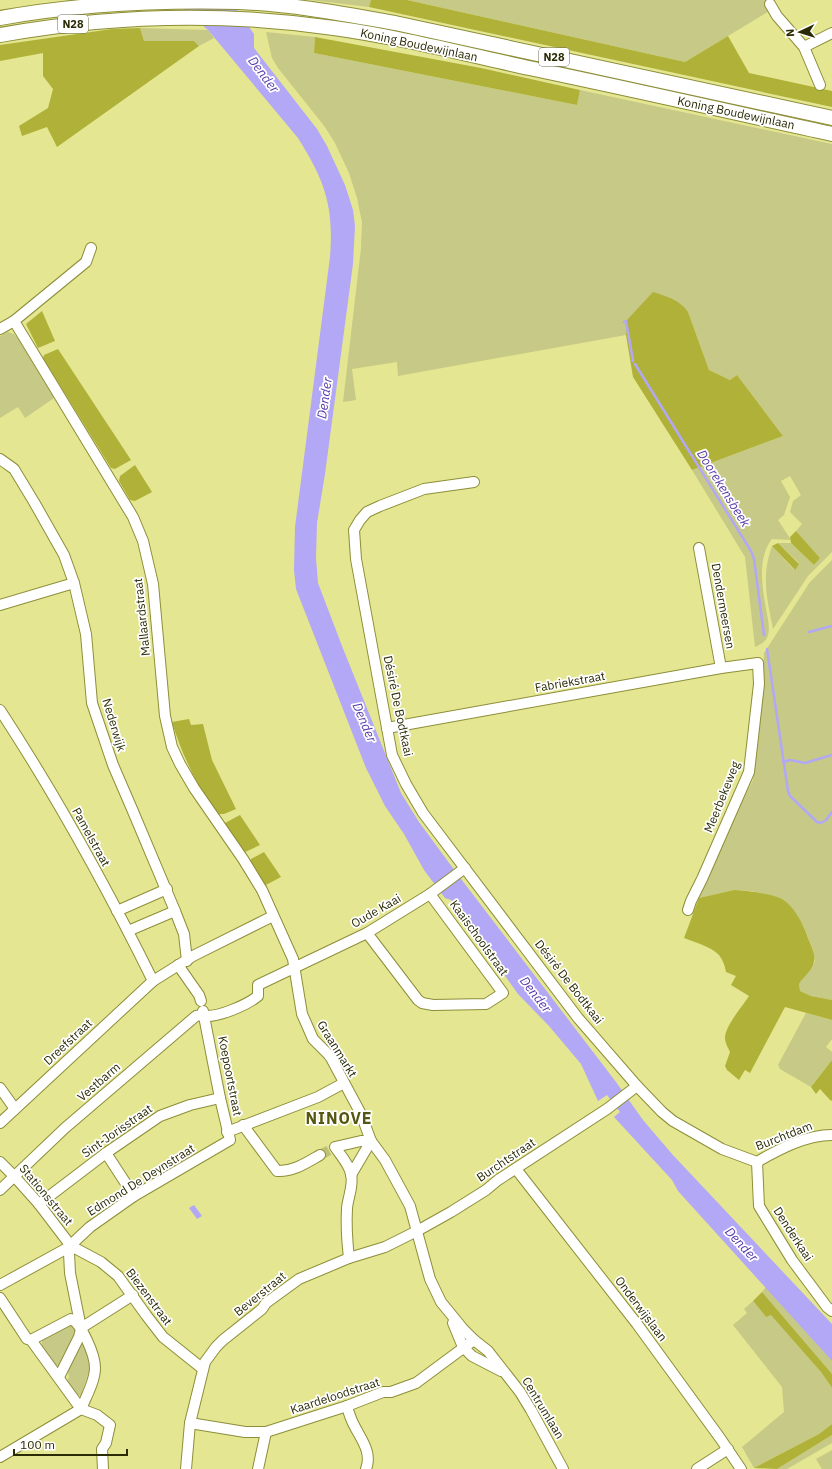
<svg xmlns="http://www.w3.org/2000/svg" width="832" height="1469" font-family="'IBM Plex Sans',sans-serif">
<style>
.green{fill:#c7c986}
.forest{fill:#b0b138}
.water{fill:#b2a8f6}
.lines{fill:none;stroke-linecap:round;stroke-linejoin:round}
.stream{stroke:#b2a8f6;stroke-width:2.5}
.minor-tunnel{stroke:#bfc075;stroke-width:10;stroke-dasharray:10 5;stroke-linecap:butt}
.minor-casing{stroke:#8d8e39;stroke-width:12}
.highway-casing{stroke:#8d8e39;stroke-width:16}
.minor{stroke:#fff;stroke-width:10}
.highway{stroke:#fff;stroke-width:14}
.labels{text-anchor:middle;stroke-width:3.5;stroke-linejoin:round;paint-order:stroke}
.shield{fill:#fff;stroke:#6a6a50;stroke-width:1}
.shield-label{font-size:11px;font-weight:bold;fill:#2a2a05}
.street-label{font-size:12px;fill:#2a2a05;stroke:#fff}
.water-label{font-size:13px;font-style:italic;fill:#573aaa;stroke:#fff}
.district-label{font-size:16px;font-weight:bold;letter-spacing:1px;fill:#555612;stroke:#fff}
</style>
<rect width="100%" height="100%" fill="#e4e691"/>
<g class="green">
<path d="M310,0H371L369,7Z"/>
<path d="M407,0H768L771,10L685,62Z"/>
<path d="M140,28L208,30L214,38L199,46L194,41H144Z"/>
<path d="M266,32L315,37L314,53L577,105L580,90L832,144V552L808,576L773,629C767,598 761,577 772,546L794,570L799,563L778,543H791L814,565L820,558L796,531L802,524L790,512L793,501L801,495L790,476L781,481L790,497L784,515L778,520L791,540L772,539C756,559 763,591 767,614C768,620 770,629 768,635C766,642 761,644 755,647L745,557L692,470L783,436L737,375L730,380L709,370L688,312L627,320L626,335L398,376L397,362L352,369L356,400L343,402L361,248L362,222L357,198L349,173L335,143L325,127L278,68L272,58Z"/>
<path d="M8,332L14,334L18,339L54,398L25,418L18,407L0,418V336Z"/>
<path d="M832,560V1000L811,996L800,991L799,984L803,977L810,970L815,961L813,950L804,927L794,911L781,899L752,891L734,890L699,898L722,841L753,780L763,677L764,653L810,582Z"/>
<path d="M806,1013L832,1020V1039L826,1047L832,1052V1060L811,1087L780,1069L778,1065Z"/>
<path d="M766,1287L832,1361V1374L762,1292Z"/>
<path d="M753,1301L766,1317L771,1314L821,1372L832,1388V1424L819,1434L754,1468L742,1447L784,1412L782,1387L733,1325L747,1313L744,1309Z"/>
<path d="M70,1325L75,1330L76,1333L61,1365L55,1366L42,1347V1339Z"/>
<path d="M81,1344H84L90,1368L81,1395L76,1396L67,1383L69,1376L67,1369Z"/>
<path d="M832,1435V1443L787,1469H777Z"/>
<path d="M832,1450V1469H822L816,1459Z"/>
</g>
<g class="forest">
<path d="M371,0H407L685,62L728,36L749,73L832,91V107L369,7Z"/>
<path d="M140,28L144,41H194L199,46L57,147L47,127L22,136L19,126L48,108L53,89L43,76V53L0,61V45L112,29Z"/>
<path d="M315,37L481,68L580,90L577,105L314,53Z"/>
<path d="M653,292C666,296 680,300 688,312L709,370L730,380L737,375L783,436L692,470L633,377L626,335L627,320Z"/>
<path d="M42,311L55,341L38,348L26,324Z"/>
<path d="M58,349L131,460L115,469L111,468L43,358L44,355Z"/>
<path d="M135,465L152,492L135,501L130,500L119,481L120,476Z"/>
<path d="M796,531L820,558L814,565L791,543L790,537Z"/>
<path d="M778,543L799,564L795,570L772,546Z"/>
<path d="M189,719L191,725L203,724L212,760L236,809L224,814H217C197,786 182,755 172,722Z"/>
<path d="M240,815L260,845L243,853L224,825L225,823Z"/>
<path d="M264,852L281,877L264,886L250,862L251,859Z"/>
<path d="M734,890C749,891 766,893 780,898C793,904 804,925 808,938C810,944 816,954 814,961C813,970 803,977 799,984L800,991L811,996L832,1000V1020L785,1007L750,1073L745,1070L739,1080L727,1070L725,1066L730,1052C728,1047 725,1044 725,1037C726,1025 742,1007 749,996L731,985L736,976L726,972C725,966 723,960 719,955C712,947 694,942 684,938L699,898Z"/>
<path d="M832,1060V1100L831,1101L820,1089L816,1094L811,1087Z"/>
<path d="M762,1292L832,1374V1388L821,1372L771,1315L766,1317L753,1301Z"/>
<path d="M832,1424V1435L777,1469L754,1468L819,1434Z"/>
</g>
<g class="water">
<path d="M172,0H230L254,34V48L317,129L327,146L345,185L353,210L355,226L353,264L325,474L317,523L316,558L318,583L342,646L401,793L419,822L455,871L616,1082L643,1120L672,1154L832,1324V1361L678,1191L672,1180L614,1117L620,1112L607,1095L598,1101L581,1064L549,1026L518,994L451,900L445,898L424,870L404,834L385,806L366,768L296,589L294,570L295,527L330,257C334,206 325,181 298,138L208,30Z"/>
<path d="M194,1205L202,1216L197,1219L189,1208Z"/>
</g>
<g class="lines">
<g class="stream">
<path d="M624,322L626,321L633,361"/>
<path d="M635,364L751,551L754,559L764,635"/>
<path d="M809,632L832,626"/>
<path d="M767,649L788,791L790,796L817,822L821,823L826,820L832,812"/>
<path d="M783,762L790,760L805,763L832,755"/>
</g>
<path class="minor-tunnel" d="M320,1155L335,1147"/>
<defs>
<g id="minor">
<path d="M770,4L777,16L804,47L820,85"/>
<path d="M804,47L832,33"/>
<path d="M14,321L86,262L91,248"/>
<path d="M0,329L14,321L133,517L143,541L153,584L165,716L172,747L180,764L194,788L243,859L262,890L293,959L302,1014L306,1023L313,1039L328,1054L331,1058L361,1114L371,1141L385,1160L410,1206L430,1279L441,1302L463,1329L474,1340L488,1351L520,1392L531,1410L563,1469"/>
<path d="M0,459L14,469L34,502L64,555L74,583L86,634L92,703L113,765L132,809L175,911L184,934L187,961"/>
<path d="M474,482L424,489L380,506L367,512L360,520L354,530L356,559L392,755L406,784L423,813L578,1018L637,1086L662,1112L673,1121L722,1149L757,1162C779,1149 806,1135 832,1135"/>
<path d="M699,548L721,668"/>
<path d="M0,605L74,583"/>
<path d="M0,710C57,797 107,888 153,981"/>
<path d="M387,728L721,668L758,663L759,684L749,772L702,879L691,901L688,910"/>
<path d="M117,911L167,889"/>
<path d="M128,931L175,911"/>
<path d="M367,933L418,1000L422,1003L433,1005L486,1004L503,993L430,894"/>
<path d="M178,965L199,995L201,1001"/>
<path d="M0,1088L15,1109"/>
<path d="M0,1123L153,981L193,956L273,916"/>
<path d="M243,1125L277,1171C293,1172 306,1163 320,1155"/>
<path d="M227,1132L318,1097L344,1083"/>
<path d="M106,1153L134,1196"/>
<path d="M0,1162L14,1176L39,1204L71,1246L101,1262L118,1276L146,1315L163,1337L203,1369"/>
<path d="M757,1162L759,1206L792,1260L827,1307L832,1311"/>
<path d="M516,1169L637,1324L720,1438L741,1469"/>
<path d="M351,1175L371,1141"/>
<path d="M0,1190L65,1128L196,1016C199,1015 202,1016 205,1016C219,1017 247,1005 258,996V985L367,933L430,894L465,868"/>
<path d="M39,1204L106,1153L160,1116L190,1105L220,1098"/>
<path d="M349,1258C347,1241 346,1225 347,1208C348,1197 354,1185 351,1174C349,1164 341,1156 335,1147L361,1141H371"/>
<path d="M0,1285L71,1246"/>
<path d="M0,1298L27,1339L31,1340"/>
<path d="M453,1323L463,1347L472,1356L501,1371"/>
<path d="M81,1328L70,1273L69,1253L74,1242L90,1227L134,1196L230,1140L220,1098L203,1011"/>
<path d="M81,1328L133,1295"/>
<path d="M31,1340L81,1409L97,1415L110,1425L106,1443L102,1449L103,1469"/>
<path d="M31,1340L71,1319C82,1324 95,1355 95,1368C95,1381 86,1397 81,1409"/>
<path d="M59,1377L79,1337L81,1329"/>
<path d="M347,1406C348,1411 350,1416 352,1421C359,1437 373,1451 366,1469"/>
<path d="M190,1423L245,1432H266L347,1406L383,1392H391L416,1383L474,1340"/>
<path d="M0,1457L81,1409"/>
<path d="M186,1469L190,1423L205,1362L216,1347L223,1340L262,1309L266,1303L299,1279L349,1258L385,1247L417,1231L451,1212L486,1190L498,1180L607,1109L637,1086"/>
<path d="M258,1469L266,1432"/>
<path d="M697,1469L728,1449"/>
</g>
<g id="highway">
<path d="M0,18C78,4 160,0 239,2C291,4 344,14 395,23L832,118"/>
<path d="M0,35C110,15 223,12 334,28C399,37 465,54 529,68C630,89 731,112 832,134"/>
</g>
</defs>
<use href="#minor" class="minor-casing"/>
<use href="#highway" class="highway-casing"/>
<use href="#minor" class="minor"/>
<use href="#highway" class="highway"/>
</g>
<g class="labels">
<g class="shield">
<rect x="58" y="15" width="30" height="18" rx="3"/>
<rect x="539" y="48" width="30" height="18" rx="3"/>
</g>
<g class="shield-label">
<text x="73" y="28">N28</text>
<text x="554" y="61">N28</text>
</g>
<g class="street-label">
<text transform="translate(419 45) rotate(12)" y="4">Koning Boudewijnlaan</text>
<text transform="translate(736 113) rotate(12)" y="4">Koning Boudewijnlaan</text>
<text transform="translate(723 606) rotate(80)" y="4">Dendermeersen</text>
<text transform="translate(142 617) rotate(-96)" y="4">Mallaardstraat</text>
<text transform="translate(570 682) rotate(-10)" y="4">Fabriekstraat</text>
<text transform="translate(398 706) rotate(78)" y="4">Désiré De Bodtkaai</text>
<text transform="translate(114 725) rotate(73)" y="4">Nederwijk</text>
<text transform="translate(722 797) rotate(-68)" y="4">Meerbekeweg</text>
<text transform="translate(91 837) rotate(61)" y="4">Pamelstraat</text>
<text transform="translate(376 911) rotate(-30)" y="4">Oude Kaai</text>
<text transform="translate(479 938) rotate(54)" y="4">Kaaischoolstraat</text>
<text transform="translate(569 982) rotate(52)" y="4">Désiré De Bodtkaai</text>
<text transform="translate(68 1042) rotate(-43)" y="4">Dreefstraat</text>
<text transform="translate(337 1049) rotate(58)" y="4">Graanmarkt</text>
<text transform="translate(230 1076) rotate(79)" y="4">Koepoortstraat</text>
<text transform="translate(99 1082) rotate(-41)" y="4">Vestbarm</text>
<text transform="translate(117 1131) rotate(-35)" y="4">Sint-Jorisstraat</text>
<text transform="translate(784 1136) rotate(-21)" y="4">Burchtdam</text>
<text transform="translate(506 1160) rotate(-34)" y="4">Burchtstraat</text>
<text transform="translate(141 1180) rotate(-32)" y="4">Edmond De Deynstraat</text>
<text transform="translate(46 1195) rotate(50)" y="4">Stationsstraat</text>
<text transform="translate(793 1234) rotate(57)" y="4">Denderkaai</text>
<text transform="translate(260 1294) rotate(-39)" y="4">Beverstraat</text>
<text transform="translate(149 1297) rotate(53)" y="4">Biezenstraat</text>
<text transform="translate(641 1309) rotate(53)" y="4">Onderwijslaan</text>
<text transform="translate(335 1396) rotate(-18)" y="4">Kaardeloodstraat</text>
<text transform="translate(543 1408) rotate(59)" y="4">Centrumlaan</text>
</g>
<g class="water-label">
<text transform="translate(264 74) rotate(53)" y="5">Dender</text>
<text transform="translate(324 398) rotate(-82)" y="5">Dender</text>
<text transform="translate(724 488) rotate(58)" y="5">Doorekensbeek</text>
<text transform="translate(365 722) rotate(67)" y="5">Dender</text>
<text transform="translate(536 994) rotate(52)" y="5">Dender</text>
<text transform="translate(742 1244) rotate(47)" y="5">Dender</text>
</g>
<g class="district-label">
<text x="339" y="1124">NINOVE</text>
</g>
</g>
<g transform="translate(800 32) rotate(266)" stroke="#ffffff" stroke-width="3" paint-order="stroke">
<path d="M0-3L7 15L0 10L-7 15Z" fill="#2a2a05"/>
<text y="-6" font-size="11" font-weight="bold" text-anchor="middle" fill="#2a2a05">N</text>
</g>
<path d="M14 1449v6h113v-6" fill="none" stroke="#2a2a05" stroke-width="2"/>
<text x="20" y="1449" font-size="12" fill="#2a2a05" stroke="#ffffff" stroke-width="3" paint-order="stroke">100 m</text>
</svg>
